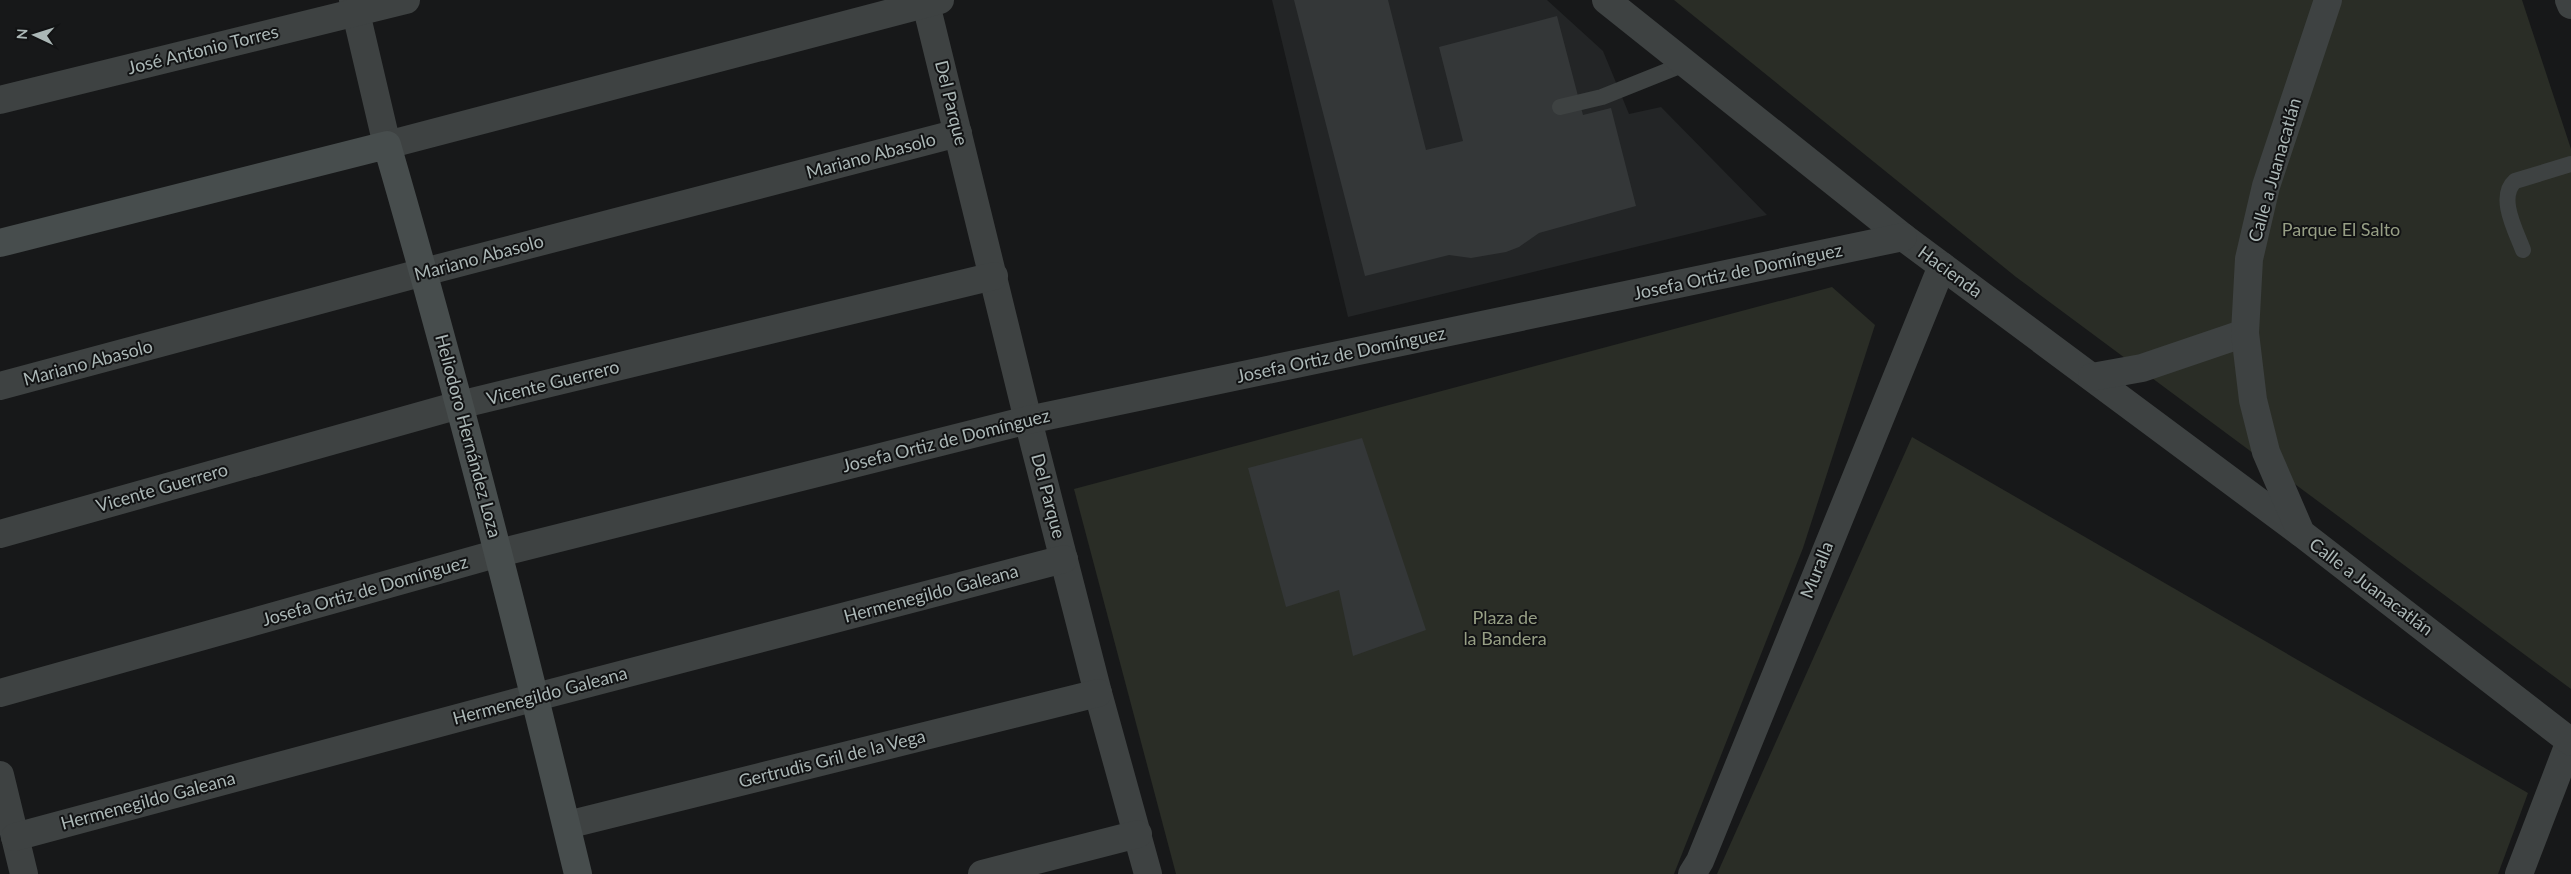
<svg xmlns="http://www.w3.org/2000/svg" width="2571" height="874" font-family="Lato,sans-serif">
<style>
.built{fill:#232526}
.green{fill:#2a2d26}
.building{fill:#343738}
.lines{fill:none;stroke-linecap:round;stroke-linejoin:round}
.service{stroke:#3e4242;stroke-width:16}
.minor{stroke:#3e4242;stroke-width:28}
.tertiary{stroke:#3e4242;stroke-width:28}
.secondary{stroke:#474d4d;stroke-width:28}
.labels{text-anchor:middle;stroke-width:4;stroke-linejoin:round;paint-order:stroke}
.street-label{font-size:18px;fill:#abb7b6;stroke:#121314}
.park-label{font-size:18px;fill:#979f85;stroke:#121314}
</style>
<rect width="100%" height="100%" fill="#171819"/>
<path class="built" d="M1272,0H1547L1603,51L1629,114L1661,107L1767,215L1348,317Z"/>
<g class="green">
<path d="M1674,0H2522L2571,149V689L2016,277Z"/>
<path d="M1832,287L1875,325L1803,548L1674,874H1176L1074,489Z"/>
<path d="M1912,437L2528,793L2498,874H1717Z"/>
</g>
<g class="building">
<path d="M1294,0H1388L1426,150L1463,141L1439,47L1557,16L1583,115L1611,108L1636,206L1539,233L1519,247L1506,252L1471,258L1449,255L1365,276Z"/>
<path d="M1362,438L1426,630L1353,656L1339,590L1286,607L1248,468Z"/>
</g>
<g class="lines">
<g class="service">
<path d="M1560,107L1602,97L1687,63"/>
<path d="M2523,250C2516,231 2497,197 2515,181L2571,164"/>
</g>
<g class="minor">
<path d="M353,0L387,145"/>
<path d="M925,0L1028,420L1098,693L1148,874"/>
<path d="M1606,0L1903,237L2301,533"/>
<path d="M2569,0L2571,5"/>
<path d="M0,100L406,0"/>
<path d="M2092,377L2142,368L2245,333"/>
<path d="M0,386L424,272L958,133"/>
<path d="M0,534L459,405L994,276"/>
<path d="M0,693L499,553L1028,420L1903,237"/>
<path d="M0,775L24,874"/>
<path d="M567,825L1098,693"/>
<path d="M15,837L536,697L1064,559"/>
<path d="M982,874L1138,834"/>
<path d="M1692,874L1700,861L1942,266"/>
<path d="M2519,874L2570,741"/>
</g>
<g class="tertiary">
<path d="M2328,0L2266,186L2249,259L2245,333L2253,400L2266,452L2301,533L2571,742"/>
<path d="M387,145L940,0"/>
</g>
<path class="secondary" d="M0,243L387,145C457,386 519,630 578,874"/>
</g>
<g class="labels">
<g class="street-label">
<text transform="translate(203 50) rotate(-14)" y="6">José Antonio Torres</text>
<text transform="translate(951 103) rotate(76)" y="6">Del Parque</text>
<text transform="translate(871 156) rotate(-15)" y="6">Mariano Abasolo</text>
<text transform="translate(2275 170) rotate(-74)" y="6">Calle a Juanacatlán</text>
<text transform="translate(479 258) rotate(-15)" y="6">Mariano Abasolo</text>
<text transform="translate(1738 272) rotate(-12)" y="6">Josefa Ortiz de Domínguez</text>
<text transform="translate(1950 272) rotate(36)" y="6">Hacienda</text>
<text transform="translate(1341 355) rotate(-12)" y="6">Josefa Ortiz de Domínguez</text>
<text transform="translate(88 363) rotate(-15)" y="6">Mariano Abasolo</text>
<text transform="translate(553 383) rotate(-14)" y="6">Vicente Guerrero</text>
<text transform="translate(468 436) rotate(75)" y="6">Heliodoro Hernández Loza</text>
<text transform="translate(946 441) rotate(-14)" y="6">Josefa Ortiz de Domínguez</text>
<text transform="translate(162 488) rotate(-16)" y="6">Vicente Guerrero</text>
<text transform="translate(1048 496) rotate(75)" y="6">Del Parque</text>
<text transform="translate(1817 570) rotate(-68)" y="6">Muralla</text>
<text transform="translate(2371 587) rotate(37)" y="6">Calle a Juanacatlán</text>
<text transform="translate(365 591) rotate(-16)" y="6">Josefa Ortiz de Domínguez</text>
<text transform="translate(931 594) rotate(-15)" y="6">Hermenegildo Galeana</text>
<text transform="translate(540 696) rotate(-15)" y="6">Hermenegildo Galeana</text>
<text transform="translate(832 759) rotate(-14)" y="6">Gertrudis Gril de la Vega</text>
<text transform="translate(148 801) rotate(-15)" y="6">Hermenegildo Galeana</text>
</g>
<g class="park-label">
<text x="2341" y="236">Parque El Salto</text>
<text x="1505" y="624">Plaza de<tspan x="1505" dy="21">la Bandera</tspan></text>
</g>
</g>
<g transform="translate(35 35) rotate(274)" stroke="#121314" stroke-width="4" paint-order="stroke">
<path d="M0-4L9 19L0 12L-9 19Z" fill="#abb7b6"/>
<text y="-8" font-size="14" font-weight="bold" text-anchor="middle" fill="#abb7b6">N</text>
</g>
</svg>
